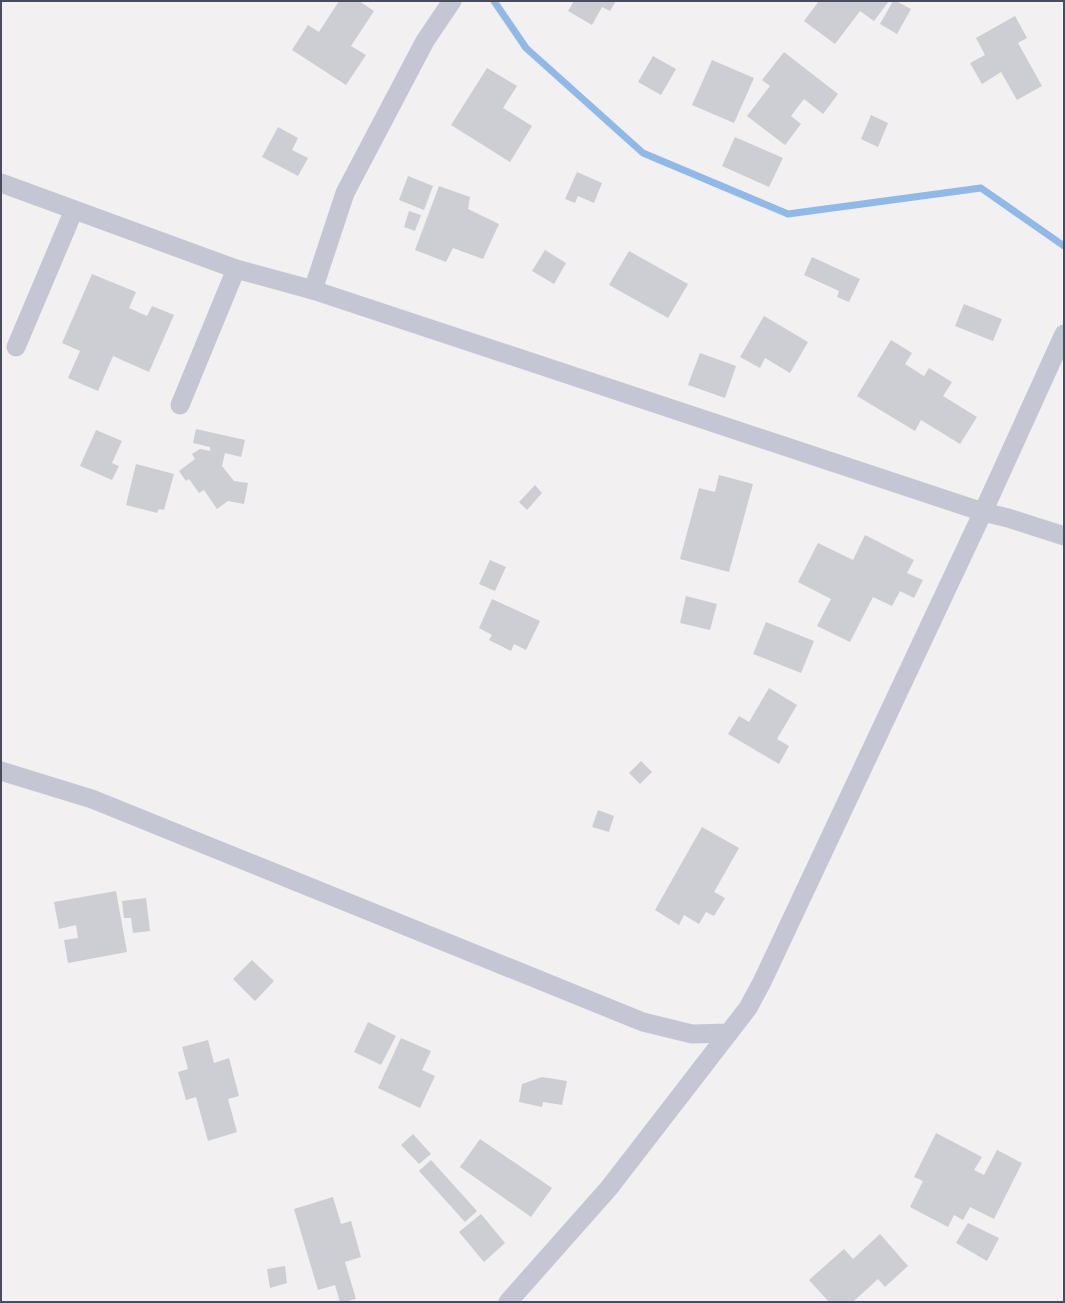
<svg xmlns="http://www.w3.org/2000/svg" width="1065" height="1303" font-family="'Alegreya Sans',sans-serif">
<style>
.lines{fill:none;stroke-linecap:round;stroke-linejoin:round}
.stream{stroke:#90b9e7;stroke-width:7}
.building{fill:#cdced4}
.street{stroke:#c4c7d3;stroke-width:19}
</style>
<rect width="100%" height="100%" fill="#f2f0f0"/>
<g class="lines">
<path class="stream" d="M494,1L526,48L643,153L788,214L981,188L1064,246"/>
</g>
<g class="building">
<path d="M339,1H359L374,11L351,46L366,55L346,85L292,50L308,25L319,32Z"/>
<path d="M574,1H616L610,11L602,7L592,25L568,11Z"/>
<path d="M819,1H889L874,21L860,11L835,44L804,21Z"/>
<path d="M893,1H896L911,9L897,34L880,24Z"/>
<path d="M1015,16L1027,38L1018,43L1042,86L1017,100L1001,72L982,84L970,63L985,55L976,38Z"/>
<path d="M784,52L838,94L823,114L804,99L791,116L801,124L785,145L747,116L770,86L762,80Z"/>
<path d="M653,56L676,69L661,95L638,82Z"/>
<path d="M712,60L754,78L734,123L692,105Z"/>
<path d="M487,68L517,86L503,108L532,126L510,162L451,125Z"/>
<path d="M871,115L888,123L878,147L861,139Z"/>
<path d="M278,127L298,138L292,150L308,158L298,176L262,157Z"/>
<path d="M735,137L783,158L769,187L722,166Z"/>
<path d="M577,172L602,183L594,203L578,196L575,203L565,199Z"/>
<path d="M408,176L433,186L424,210L399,200Z"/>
<path d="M439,186L470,197L468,209L499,224L483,259L453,248L446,262L415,250Z"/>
<path d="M409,211L421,215L415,231L404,227Z"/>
<path d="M545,250L566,263L554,284L532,271Z"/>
<path d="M629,251L688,284L668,318L609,285Z"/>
<path d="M812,257L860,279L849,302L837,297L839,291L804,275Z"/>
<path d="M92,274L136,292L129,308L147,316L152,306L174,315L149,372L113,356L98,391L68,378L80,351L62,343Z"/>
<path d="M964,304L1002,319L993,341L955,326Z"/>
<path d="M764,316L808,342L790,373L765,358L760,368L740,357Z"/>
<path d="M891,340L912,353L905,364L924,376L929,368L952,382L943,396L977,417L960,444L921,420L915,431L857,396Z"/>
<path d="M700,353L736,366L725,398L688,385Z"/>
<path d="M196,429L245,440L241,457L225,453L222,466L234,481L248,483L244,504L228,501L217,509L204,490L199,493L189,479L186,481L179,471L195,459L192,454L200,449L210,451V447L193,443Z"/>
<path d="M96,430L122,441L112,463L119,466L112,480L80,466Z"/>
<path d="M136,464L174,474L164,510L159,509L157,513L126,505Z"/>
<path d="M719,475L753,484L729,572L680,559L699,488L715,492Z"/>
<path d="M535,485L542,493L527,510L519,502Z"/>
<path d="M865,535L914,560L907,573L923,580L914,598L900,591L892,606L873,597L850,642L817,626L831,599L798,582L818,543L853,560Z"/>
<path d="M490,560L506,567L495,591L479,584Z"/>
<path d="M686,596L717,604L710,630L680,623Z"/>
<path d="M492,599L540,621L526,650L514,644L511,651L489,640L492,635L479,628Z"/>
<path d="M766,622L814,641L801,673L753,654Z"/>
<path d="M769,688L797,705L777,739L789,746L779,764L728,734L739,716L749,722Z"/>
<path d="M641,761L652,772L640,784L629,773Z"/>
<path d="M598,810L614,816L609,832L592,827Z"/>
<path d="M702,827L739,848L714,892L725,898L714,916L706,912L699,924L684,915L679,925L655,910Z"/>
<path d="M116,891L127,952L68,963L64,940L78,938L76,925L59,929L54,902Z"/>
<path d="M146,898L150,931L133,933L131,918H124L122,901Z"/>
<path d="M252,960L274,981L255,1001L233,979Z"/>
<path d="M368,1022L396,1036L381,1065L354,1052Z"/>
<path d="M401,1038L431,1051L422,1070L435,1076L420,1108L378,1088Z"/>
<path d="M208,1040L214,1063L229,1058L239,1096L228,1099L237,1132L208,1141L196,1097L186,1100L178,1072L188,1069L182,1047Z"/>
<path d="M542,1077L567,1081L562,1105L543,1102L542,1107L519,1102L522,1084Z"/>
<path d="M936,1133L982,1157L974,1170L984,1175L997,1150L1022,1163L994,1219L970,1207L963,1220L954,1215L948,1227L910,1207L923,1181L914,1177Z"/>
<path d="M413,1134L431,1154L419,1164L401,1145Z"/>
<path d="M480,1139L552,1188L531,1217L460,1167Z"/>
<path d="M431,1160L477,1211L465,1222L419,1171Z"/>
<path d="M333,1197L341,1224L351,1221L361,1257L345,1262L356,1299L345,1302H340L335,1285L318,1290L294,1209Z"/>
<path d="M481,1214L505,1243L484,1262L459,1232Z"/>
<path d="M968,1223L999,1238L987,1261L956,1243Z"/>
<path d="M880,1234L908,1266L885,1287L878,1279L853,1302H829L809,1280L844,1249L853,1259Z"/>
<path d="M285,1266L287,1283L270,1288L267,1269Z"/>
</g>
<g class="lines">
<g class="street">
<path d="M1,183L236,269L313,290L983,512L1008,518L1064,536"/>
<path d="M313,290L345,193L425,41L452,1"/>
<path d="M16,347L74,210"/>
<path d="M180,405L236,269"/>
<path d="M1,771L92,799L643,1022L692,1034L729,1033"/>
<path d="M508,1302L609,1188L748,1008L762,982L983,512L1064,334"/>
</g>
</g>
<rect width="1065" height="1303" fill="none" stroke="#484c5c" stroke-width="4"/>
</svg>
